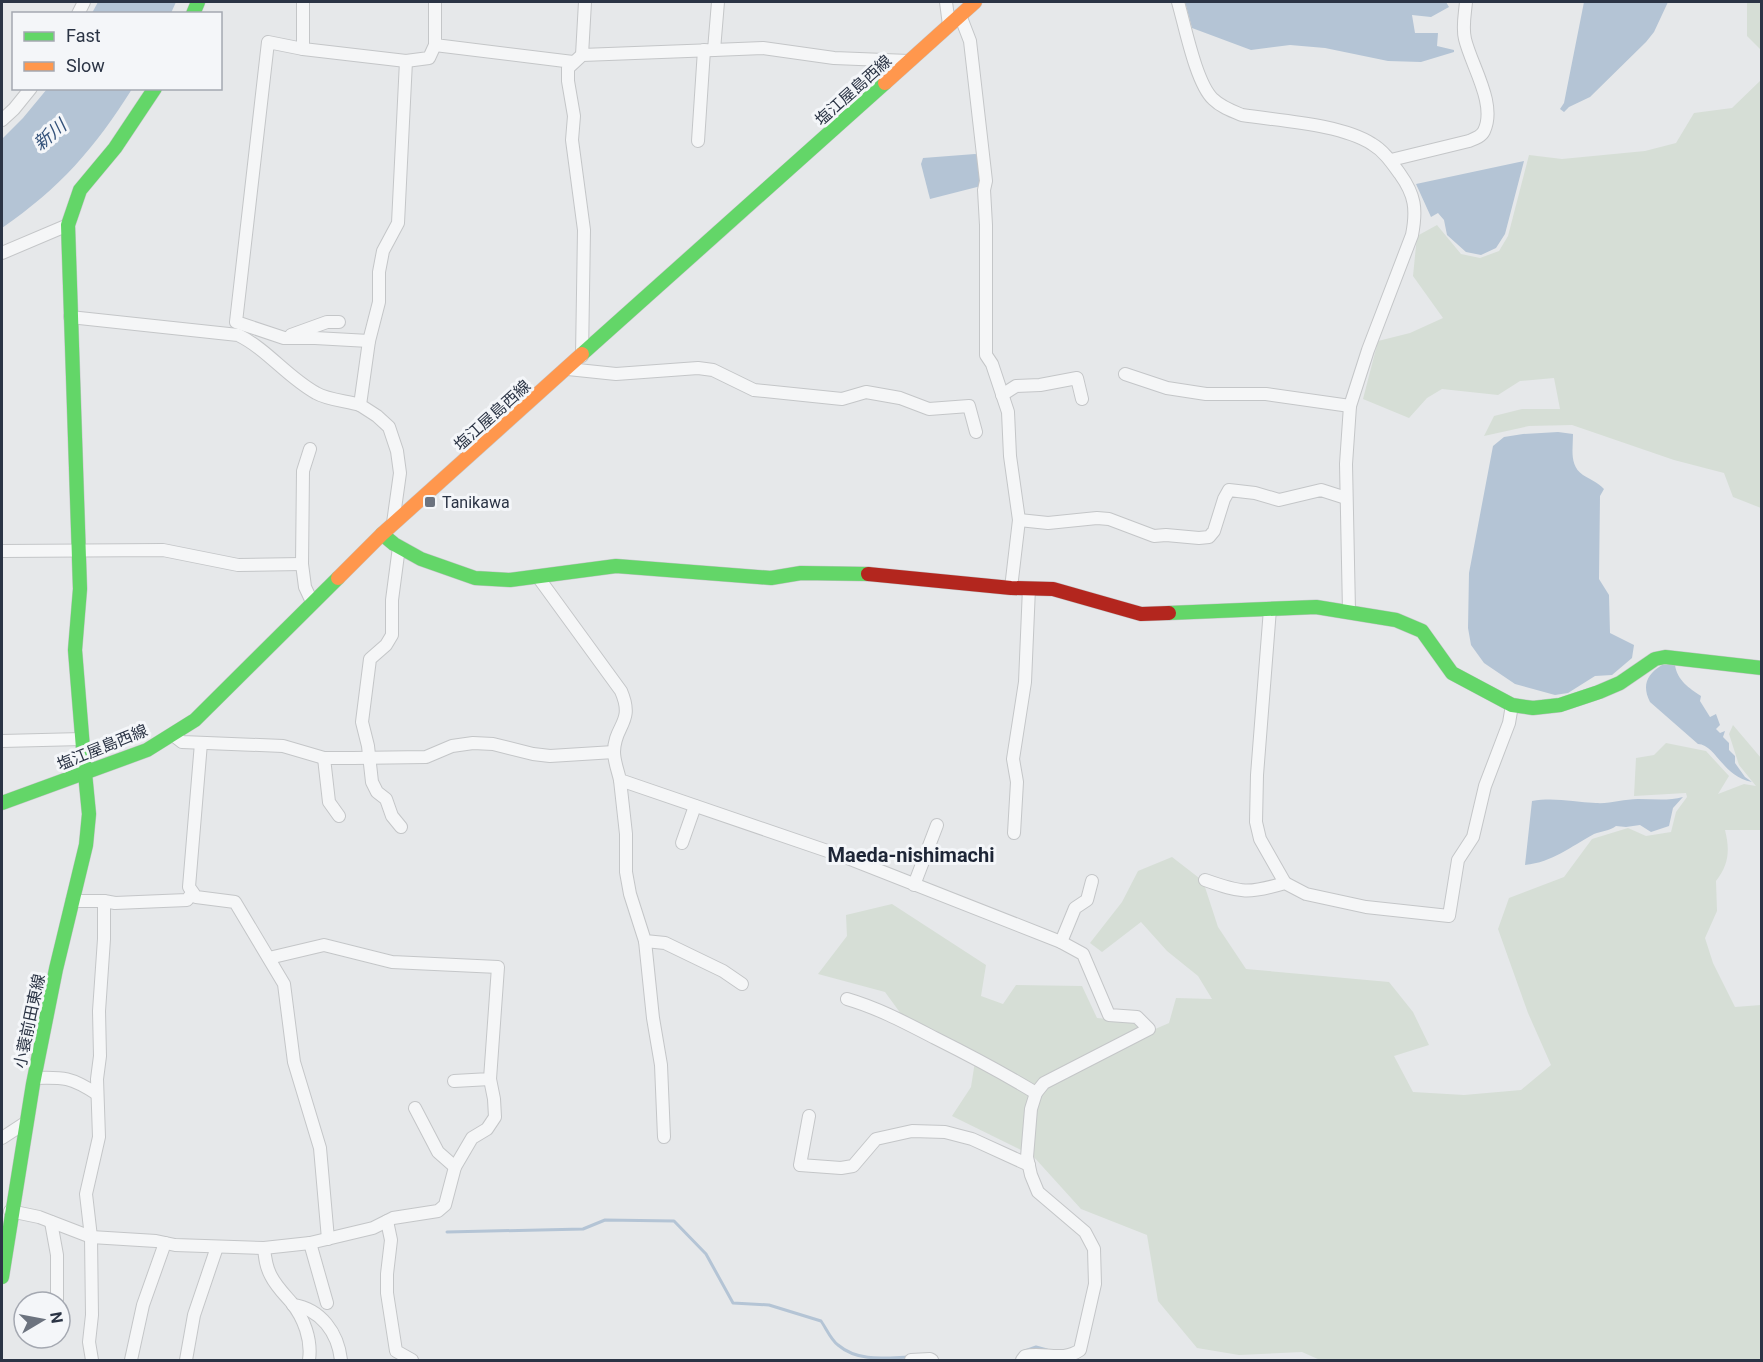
<svg xmlns="http://www.w3.org/2000/svg" width="1763" height="1362" font-family="Roboto,'Noto Sans JP',sans-serif">
<style>
.green{fill:#d6ded6}
.water{fill:#b4c4d5}
.lines{fill:none;stroke-linecap:round;stroke-linejoin:round}
.stream{stroke:#b4c4d5;stroke-width:3}
.street-casing{stroke:#c4c6c8;stroke-width:14}
.fast-casing{stroke:#c4c6c8;stroke-width:15}
.slow-casing{stroke:#c4c6c8;stroke-width:15}
.jam-casing{stroke:#c4c6c8;stroke-width:15}
.street{stroke:#f5f6f7;stroke-width:12}
.fast{stroke:#63d668;stroke-width:14}
.slow{stroke:#ff974d;stroke-width:14}
.jam{stroke:#b3261e;stroke-width:14}
.poi-dot{fill:#6c737f;stroke:#f4f6f9;stroke-width:2}
.labels{text-anchor:middle;stroke-width:6;stroke-linejoin:round;paint-order:stroke}
.street-label{font-size:16px;fill:#2b3445;stroke:#f4f6f9}
.poi-label{font-size:16px;fill:#2b3445;stroke:#f4f6f9;text-anchor:start}
.water-label{font-size:18px;font-style:italic;fill:#34527a;stroke:#f4f6f9}
.quarter-label{font-size:20px;font-weight:bold;fill:#1d2536;stroke:#f4f6f9}
</style>
<rect width="100%" height="100%" fill="#e6e8ea"/>
<g class="green">
<path d="M1747,2H1761V50L1747,36Z"/>
<path d="M1761,80V508L1733,497L1724,473L1674,460L1572,425L1529,426L1484,436L1494,416L1522,409H1560L1554,378L1520,381L1498,395L1442,389L1427,398L1409,418L1363,399L1378,341L1410,333L1443,318L1413,276L1417,236L1437,225L1461,254L1480,258L1499,251L1508,236L1529,155L1562,159L1645,151L1676,143L1694,113L1732,108Z"/>
<path d="M1733,725L1761,758V830H1725C1730,850 1729,864 1716,881L1717,911L1705,938L1713,963L1735,1007L1761,1005V1360H1320L1302,1352L1239,1355L1197,1348L1158,1301L1147,1235L1081,1209L1033,1156L952,1116L971,1087L976,1055L904,1018L885,992L818,974L847,936L846,915L892,904L986,965L981,996L1003,1004L1016,985L1082,986L1097,1018L1131,1021L1153,1030L1169,1023L1176,998L1212,999L1198,976L1167,951L1141,922L1102,952L1090,943L1122,902L1138,871L1172,857L1203,881L1218,927L1246,969L1389,982L1413,1012L1429,1045L1394,1056L1413,1092L1464,1095L1521,1090L1551,1065L1528,1013L1498,929L1509,898L1564,877L1592,839L1628,828L1646,836L1671,832L1676,812L1687,797L1686,793L1634,796L1636,758L1654,755L1666,743L1706,751L1729,776L1718,794L1744,784L1756,786L1739,765L1729,734Z"/>
</g>
<g class="water">
<path d="M98,2H176L171,13H92Z"/>
<path d="M1185,2H1446L1449,7L1431,17L1412,15L1415,33H1438L1437,46L1454,50V52L1421,62L1388,61L1325,48L1290,45L1251,50L1192,28Z"/>
<path d="M1584,2H1668L1654,32L1646,42L1590,97L1569,107L1564,112L1560,109L1564,103Z"/>
<path d="M47,89H132C95,148 60,188 2,228V139L23,118Z"/>
<path d="M975,154L979,155L981,186L930,199L921,164L923,158Z"/>
<path d="M1524,161L1505,234L1496,248L1481,255L1466,252L1447,235L1444,220L1438,213L1431,217L1416,184Z"/>
<path d="M1558,432L1573,434C1573,449 1569,465 1583,475C1591,480 1597,482 1604,489L1600,496L1599,579L1609,595L1610,633L1634,645L1632,658L1612,675L1595,676L1568,693L1555,695L1515,684L1484,663L1471,645L1468,628L1469,573L1493,446L1504,437L1523,434Z"/>
<path d="M1662,665H1675C1677,680 1689,688 1701,696L1700,701L1710,717L1716,714L1720,725L1716,729L1720,733L1725,731L1723,737L1729,743V750L1735,756V763L1745,777L1752,782C1723,777 1716,745 1698,744L1650,702C1642,686 1646,675 1662,665Z"/>
<path d="M1683,797L1673,808L1669,826L1651,832L1640,825L1626,827L1616,826C1609,831 1602,831 1594,834C1570,847 1553,862 1525,865L1532,801C1554,797 1574,802 1596,803C1610,804 1624,799 1638,799C1653,799 1669,801 1683,797Z"/>
</g>
<g class="lines">
<g class="stream">
<path d="M447,1232L583,1229L605,1220L674,1221L706,1254L733,1303L769,1305L821,1321C826,1328 831,1340 838,1345C858,1362 885,1358 908,1357"/>
<path d="M1025,1351L1036,1347L1047,1350"/>
</g>
<defs>
<g id="street">
<path d="M303,2V49L406,61L429,58L435,45"/>
<path d="M435,2V45L573,62"/>
<path d="M718,2L714,50L763,48L834,58L909,61"/>
<path d="M946,2L949,25"/>
<path d="M1178,2C1185,26 1196,83 1213,99C1221,107 1232,111 1242,115C1280,121 1341,124 1372,144C1384,151 1392,163 1400,174C1415,195 1417,209 1412,235L1368,350L1350,406L1346,464L1349,611"/>
<path d="M78,14L84,2"/>
<path d="M960,15L970,41L986,181L984,190L986,225V355L992,364L1008,412L1010,456L1019,520L1011,588"/>
<path d="M303,49L268,42L236,322L284,338H315L369,341"/>
<path d="M582,55L585,2"/>
<path d="M2,120L14,109L31,88"/>
<path d="M698,141L704,50"/>
<path d="M1391,160L1469,141C1474,139 1481,137 1484,131C1497,104 1471,65 1465,39C1462,27 1465,14 1466,2"/>
<path d="M2,253L68,225"/>
<path d="M70,317L238,335C267,349 287,377 316,393C328,400 347,401 360,405"/>
<path d="M291,335L327,322H339"/>
<path d="M582,356L584,230L572,140L574,116L568,81V68L582,55L714,50"/>
<path d="M568,369L616,374L698,368L713,370L754,390L842,399L866,392L900,398L929,409L969,406L976,432"/>
<path d="M1125,374L1167,388L1206,394H1266L1350,406"/>
<path d="M1002,395L1016,386L1040,385L1077,378L1082,399"/>
<path d="M310,449L303,471L302,564L305,587L312,602"/>
<path d="M1019,520L1048,523L1097,518L1109,519L1154,536L1166,535L1199,538L1209,537L1214,531L1224,499L1229,490L1255,493L1279,500L1321,490L1346,498"/>
<path d="M393,523L400,473L397,451L389,427L377,416L360,405L369,341L379,302V272L383,251L398,223L406,61"/>
<path d="M399,547L392,600V635L386,645L370,659L362,722L368,746L372,782L377,792L386,799L392,816L401,827"/>
<path d="M2,551L163,550L238,565L302,564"/>
<path d="M538,577L621,691C635,723 614,725 614,752C614,761 618,771 620,780L845,857L1061,942L1083,954L1109,1015L1137,1017L1149,1029L1044,1083L1036,1093L1031,1109L1027,1157L1031,1175L1038,1192L1085,1232L1094,1249L1095,1284L1080,1350C1063,1362 1044,1352 1025,1356L1022,1360"/>
<path d="M1270,609L1257,775L1256,822L1260,839L1285,883"/>
<path d="M173,735L182,742L283,746L324,758H353L426,757L452,746L473,743L493,744L533,754L550,756L614,752"/>
<path d="M2,741L82,739"/>
<path d="M201,743L189,887L196,897L235,902L284,984L294,1062L320,1148L328,1239"/>
<path d="M324,758L329,802L339,816"/>
<path d="M620,780L626,834V872L630,894L645,941L665,943L723,971L742,984"/>
<path d="M1014,833L1017,782L1013,759L1025,682L1029,588"/>
<path d="M682,843L695,806"/>
<path d="M1205,880C1242,893 1248,894 1285,883L1306,894L1366,907L1449,916L1458,860L1473,837L1485,786L1509,723L1512,705"/>
<path d="M914,885L937,825"/>
<path d="M72,901H104V939L99,1011L100,1056L97,1079L99,1137L86,1194L91,1237L92,1315L89,1342L92,1360"/>
<path d="M104,901L115,903L187,900L192,893"/>
<path d="M645,941L653,1018L661,1065L664,1137"/>
<path d="M1061,942L1075,908L1087,900L1092,881"/>
<path d="M269,958L324,945L392,962L498,967L490,1079L454,1081"/>
<path d="M847,999C878,1008 906,1023 935,1038C969,1055 1003,1073 1036,1093"/>
<path d="M34,1078C64,1077 71,1077 97,1094"/>
<path d="M415,1108L438,1152L455,1167"/>
<path d="M809,1116L800,1165L841,1168L853,1166L876,1139L912,1131L945,1132L972,1139L1029,1165"/>
<path d="M2,1138L25,1123"/>
<path d="M10,1211L39,1217L91,1237L156,1241L175,1245L264,1248L310,1243L373,1228L393,1218L438,1211L445,1205L455,1167L472,1138L487,1129L495,1117L494,1099L490,1079"/>
<path d="M387,1221L391,1240L387,1274V1293L396,1351L412,1360"/>
<path d="M51,1222L57,1255V1302"/>
<path d="M310,1243L327,1303"/>
<path d="M264,1248C265,1258 266,1267 271,1276C276,1286 284,1294 291,1302C304,1318 312,1340 309,1360"/>
<path d="M293,1305C321,1309 338,1333 341,1360"/>
<path d="M131,1360L143,1305L165,1243"/>
<path d="M186,1360L194,1315L217,1247"/>
<path d="M911,1360L930,1359L932,1360"/>
</g>
<g id="fast">
<path d="M193,14L198,2"/>
<path d="M582,354L885,83"/>
<path d="M382,534L394,544L421,559L475,578L510,580L616,566L771,578L801,573L868,574"/>
<path d="M1169,613L1316,607L1396,620L1422,631L1452,673L1512,705L1533,708L1560,705L1599,692L1620,683L1655,659L1665,657L1762,668"/>
<path d="M85,773L75,650L80,589L68,225L80,190L115,148L155,88"/>
<path d="M2,803L147,750L195,720L338,578"/>
<path d="M2,1277L33,1084L56,969L86,845L89,814L85,773"/>
</g>
<g id="slow">
<path d="M885,83L975,2"/>
<path d="M338,578L382,534L582,354"/>
</g>
<path id="jam" d="M868,574L1011,588L1053,589L1141,614L1169,613"/>
</defs>
<use href="#street" class="street-casing"/>
<use href="#fast" class="fast-casing"/>
<use href="#slow" class="slow-casing"/>
<use href="#jam" class="jam-casing"/>
<use href="#street" class="street"/>
<use href="#fast" class="fast"/>
<use href="#slow" class="slow"/>
<use href="#jam" class="jam"/>
</g>
<rect class="poi-dot" x="424" y="496" width="12" height="12" rx="3"/>
<g class="labels">
<g class="street-label">
<text transform="translate(853 90) rotate(-42)" y="6">塩江屋島西線</text>
<text transform="translate(492 415) rotate(-42)" y="6">塩江屋島西線</text>
<text transform="translate(102 747) rotate(-22)" y="6">塩江屋島西線</text>
<text transform="translate(29 1021) rotate(-78)" y="6">小蓑前田東線</text>
</g>
<g class="poi-label">
<text x="442" y="508">Tanikawa</text>
</g>
<g class="water-label">
<text transform="translate(50 135) rotate(-40)" y="6">新川</text>
</g>
<g class="quarter-label">
<text x="911" y="862">Maeda-nishimachi</text>
</g>
</g>
<rect width="1763" height="1362" fill="none" stroke="#2b3445" stroke-width="6"/>
<rect x="12" y="12" width="210" height="78" fill="#f4f6f9" stroke="#a4a8b1" stroke-width="1.5"/>
<rect x="24" y="32" width="30" height="9" fill="#63d668" stroke="#a4a8b1" stroke-width="1.5"/>
<text x="66" y="42" font-size="18" fill="#2b3445">Fast</text>
<rect x="24" y="62" width="30" height="9" fill="#ff974d" stroke="#a4a8b1" stroke-width="1.5"/>
<text x="66" y="72" font-size="18" fill="#2b3445">Slow</text>
<g transform="translate(42 1320) rotate(80)"><circle r="28" fill="#f4f6f9" stroke="#a4a8b1" stroke-width="1.5"/>
<path d="M0-4.5L10 22L0 15L-10 22Z" fill="#6c737f"/>
<text y="-9" font-size="16" font-weight="bold" text-anchor="middle" fill="#2b3445">N</text>
</g>
</svg>
